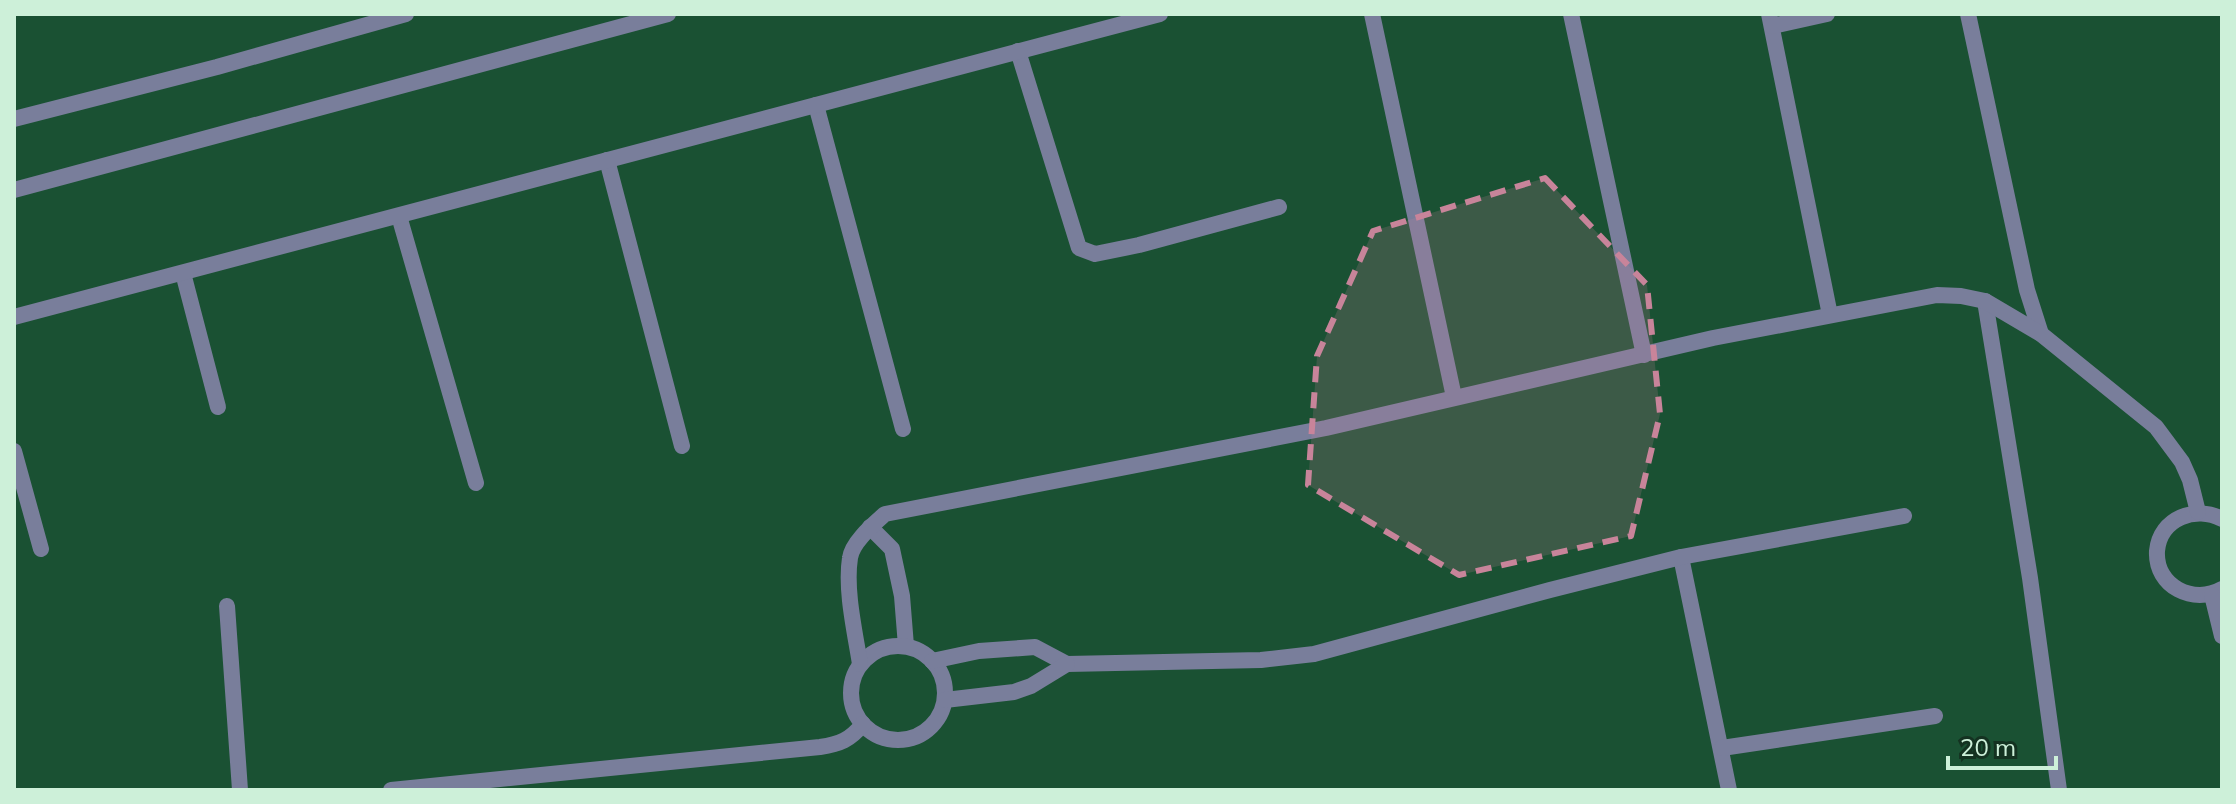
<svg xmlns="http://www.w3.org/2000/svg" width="2236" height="804" font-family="Mulish,sans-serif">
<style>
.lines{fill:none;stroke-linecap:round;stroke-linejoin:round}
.street{stroke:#797e9b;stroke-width:16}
.marked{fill:#c8849a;fill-opacity:0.2;stroke:#c8849a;stroke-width:6;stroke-dasharray:16 10;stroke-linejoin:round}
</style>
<rect width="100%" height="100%" fill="#1a5133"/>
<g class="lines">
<g class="street">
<path d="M1372,14L1454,397"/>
<path d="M1571,14L1644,355"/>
<path d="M1769,14L1830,315"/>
<path d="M1968,14L2027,290L2041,334"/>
<path d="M1772,26L1827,14"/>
<path d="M1018,51L1079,248L1095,254L1139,245L1279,207"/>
<path d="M816,105L903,429"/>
<path d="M14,119L217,67L406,14"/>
<path d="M607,160L682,446"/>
<path d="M14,190L668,14"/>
<path d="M399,216L476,483"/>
<path d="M183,273L218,407"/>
<path d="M1985,301L2030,578L2059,790"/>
<path d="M14,317L1160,14"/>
<path d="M14,451L41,549"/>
<path d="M2222,519C2196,505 2160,518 2157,551C2155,587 2194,605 2222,589"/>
<path d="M870,527L892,549L902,596L906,646"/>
<path d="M1681,557L1729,790"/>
<path d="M2212,595L2222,636"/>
<path d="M227,606L240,790"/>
<circle cx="898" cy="693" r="47"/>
<path d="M932,661L979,651L1035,647L1067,664L1261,660L1314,654L1550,590L1681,557L1904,516"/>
<path d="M860,664C855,632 845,590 850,558C852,542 874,524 885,514L1326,428L1713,338L1937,295L1961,296L1985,301L2041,334L2156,427L2182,462L2190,480L2198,512"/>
<path d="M945,700L1014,692L1031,686L1067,664"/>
<path d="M1722,748L1935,716"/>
<path d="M391,790L820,747C840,744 850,740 863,724"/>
</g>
</g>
<path class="marked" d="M1545,178L1647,285L1660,414L1631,536L1459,575L1308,485L1317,356L1373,231Z"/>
<rect width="2236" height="804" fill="none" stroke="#cdf0d9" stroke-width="32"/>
<path d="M1948 756v12h108v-12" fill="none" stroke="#cdf0d9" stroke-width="4"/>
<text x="1960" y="756" font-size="24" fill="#cdf0d9" stroke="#143221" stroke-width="6" paint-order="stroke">20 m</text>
</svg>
